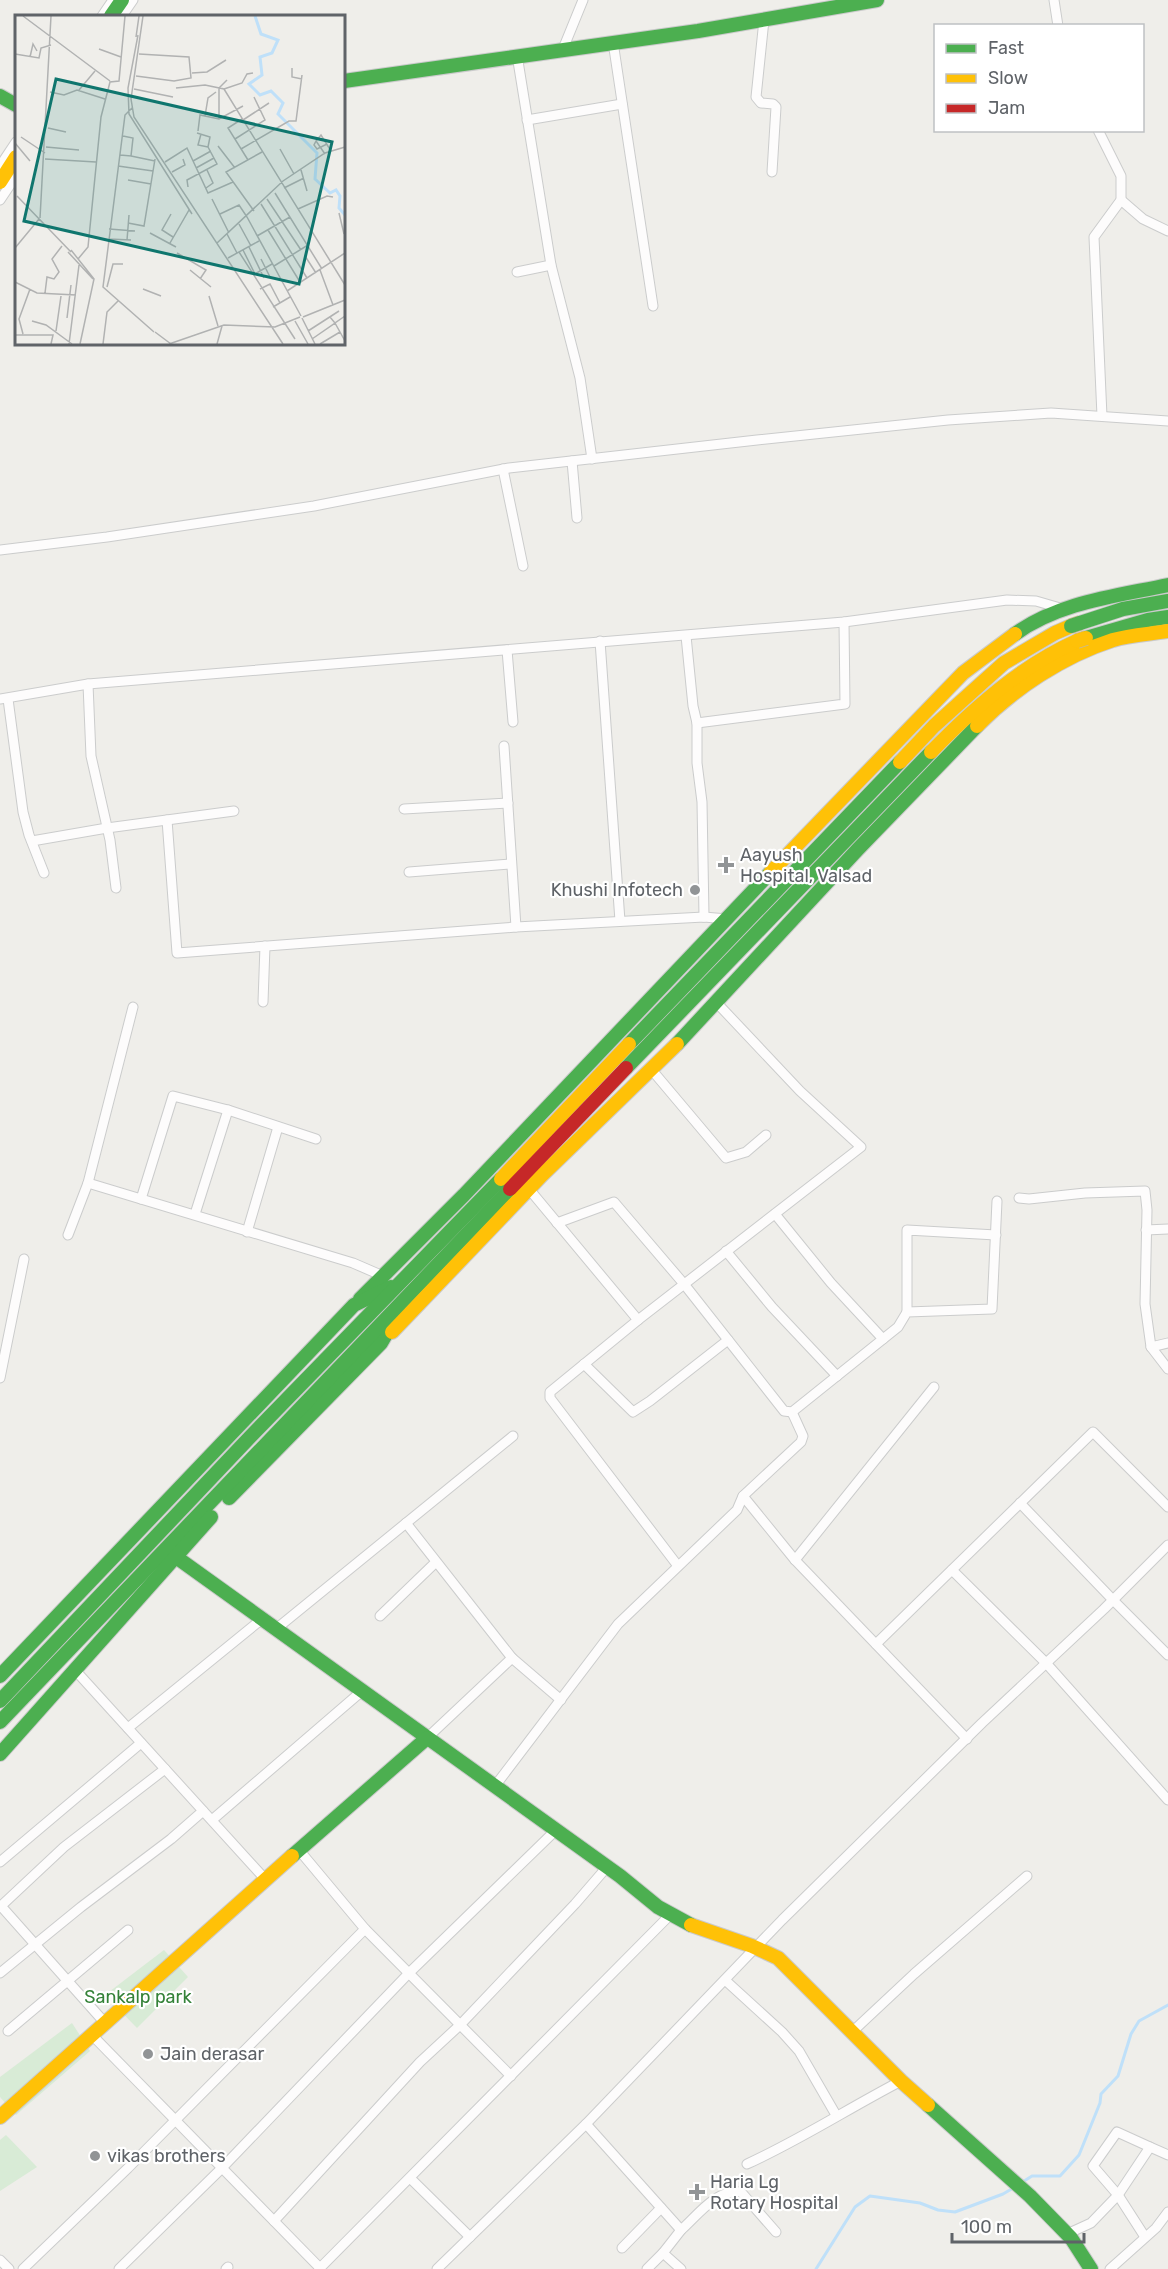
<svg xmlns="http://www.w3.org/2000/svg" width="1168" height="2269" font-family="Rubik,sans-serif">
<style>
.green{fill:#d8ebd6}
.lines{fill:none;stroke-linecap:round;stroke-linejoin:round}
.stream{stroke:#bfe0f9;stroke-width:3}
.street-casing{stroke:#cbcccc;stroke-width:11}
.fast-casing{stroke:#cacacb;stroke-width:16}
.slow-casing{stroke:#cacacb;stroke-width:16}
.jam-casing{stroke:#cacacb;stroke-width:16}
.street{stroke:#fdfcfc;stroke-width:9}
.fast{stroke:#4caf50;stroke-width:14}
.slow{stroke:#ffc107;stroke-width:14}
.jam{stroke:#c62828;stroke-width:14}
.fast-bridge-casing{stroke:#c8b996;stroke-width:16;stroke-linecap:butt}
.slow-bridge-casing{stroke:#c8b996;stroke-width:16;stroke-linecap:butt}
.fast-bridge{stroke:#4caf50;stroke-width:14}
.slow-bridge{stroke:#ffc107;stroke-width:14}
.poi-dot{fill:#919496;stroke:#fff;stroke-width:2}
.labels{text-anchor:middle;stroke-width:4.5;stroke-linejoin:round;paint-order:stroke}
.poi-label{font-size:18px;fill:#5f6368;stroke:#fff;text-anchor:start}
.park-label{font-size:18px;fill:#348238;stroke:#fff}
.inset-river{fill:none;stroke:#bfe0f9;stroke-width:3}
.inset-road{fill:none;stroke:#b1b2b2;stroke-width:1.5}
.view{fill:#0f766e;fill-opacity:0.15;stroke:#0f766e;stroke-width:3}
.inset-edge{fill:none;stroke:#5f6368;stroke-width:3}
</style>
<rect width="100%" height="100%" fill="#efeeea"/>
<g class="green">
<path d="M164,1950L188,1977L137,2028L105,1995Z"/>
<path d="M72,2023L90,2051L16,2115L0,2097V2077Z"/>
<path d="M6,2135L37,2167L0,2191V2140Z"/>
</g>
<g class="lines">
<g class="stream">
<path d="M1021,2183L1032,2176H1060L1079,2155L1100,2103L1101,2094L1118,2076L1131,2034L1139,2021L1168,2005"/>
<path d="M816,2269L855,2207L870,2196L920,2203L938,2210L955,2212L1003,2194L1015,2187"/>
</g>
<defs>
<g id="street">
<path d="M1054,0L1058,26"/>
<path d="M102,16L113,0"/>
<path d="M122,16L133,0"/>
<path d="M764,20L756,97L761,103L773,104L776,107L772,172"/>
<path d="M613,42L653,306"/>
<path d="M563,49L583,0"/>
<path d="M517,55L551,265L580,378L592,459"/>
<path d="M527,120L622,104"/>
<path d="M1098,130L1121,176V200L1094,237L1102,416"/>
<path d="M0,166L16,142"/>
<path d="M0,200L16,176"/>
<path d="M1121,200L1143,219L1168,231"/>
<path d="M517,272L551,265"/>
<path d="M572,461L577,518"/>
<path d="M503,469L523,566"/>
<path d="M0,550L107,537L314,506L509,468L757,440L948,420L1051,413L1168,421"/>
<path d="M686,636L693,706L697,723L845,704L844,622"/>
<path d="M600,641L620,921"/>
<path d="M507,650L513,722"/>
<path d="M88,684L91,756L110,840L116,888"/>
<path d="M0,699L88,684L844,622L1007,600L1036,601L1067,610"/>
<path d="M8,699L23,812L29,835L44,873"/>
<path d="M697,723V763L702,802L704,917"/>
<path d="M504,746L516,927"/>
<path d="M404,809L508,803"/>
<path d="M167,820L177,953L516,927L704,917L727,919"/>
<path d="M32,841L107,828L234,811"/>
<path d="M409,872L511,864"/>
<path d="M263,1002L265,946"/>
<path d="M651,1069L726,1158L746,1152L766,1135"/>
<path d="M88,1183L353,1263L383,1276"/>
<path d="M529,1189L638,1320"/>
<path d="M1019,1198L1029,1199L1085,1193L1145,1191L1147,1210L1145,1304L1151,1347L1168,1369"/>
<path d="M141,1199L173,1096L228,1110L316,1139"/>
<path d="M195,1214L228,1110"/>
<path d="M775,1214L831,1283L883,1339"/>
<path d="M557,1223L614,1202L684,1284L784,1411L792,1412L898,1327L907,1312L992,1309L997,1201"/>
<path d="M1146,1230L1168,1229"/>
<path d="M247,1232L278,1127"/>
<path d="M68,1235L88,1183L133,1007"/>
<path d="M726,1251L772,1307L837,1376"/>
<path d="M907,1312V1230L996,1235"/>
<path d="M1151,1347L1168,1343"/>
<path d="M584,1364L633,1412L650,1401L728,1340"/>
<path d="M0,1378L24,1259"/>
<path d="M743,1496L801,1442L803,1436L792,1412"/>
<path d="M1020,1503L1113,1600L1168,1655"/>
<path d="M406,1523L512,1658L427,1738"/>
<path d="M795,1560L934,1387"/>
<path d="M678,1566L550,1398V1392L638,1320L861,1147L800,1091L716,1002"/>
<path d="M952,1570L1046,1663L1168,1800"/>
<path d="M380,1616L436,1562"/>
<path d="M276,1629L513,1436"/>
<path d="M876,1644L1093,1432L1168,1507"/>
<path d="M512,1658L561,1700"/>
<path d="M75,1670L265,1879"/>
<path d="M128,1728L262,1619"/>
<path d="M495,1786L618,1624L737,1510L743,1496L795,1560L967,1739"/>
<path d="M212,1820L362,1691"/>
<path d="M299,1850L365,1929L511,2076"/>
<path d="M0,1862L141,1743"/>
<path d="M0,1973L81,1907L171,1839L203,1811"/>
<path d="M725,1980L782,2032L799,2051L836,2115"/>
<path d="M105,2023L1,1906L64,1847L165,1769"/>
<path d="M8,2031L128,1930"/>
<path d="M852,2032L914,1974L1027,1876"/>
<path d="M91,2034L320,2268"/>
<path d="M586,2124L681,2230L663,2253L681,2269"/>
<path d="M747,2164C800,2140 849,2108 901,2081"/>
<path d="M410,2178L470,2237"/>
<path d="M274,2221L420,2062L460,2025L575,1904L607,1867"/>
<path d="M681,2230C698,2215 716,2189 741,2192L776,2232"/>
<path d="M1067,2234L1091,2223L1118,2195L1150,2147L1168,2155"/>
<path d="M1145,2237L1118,2195L1093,2166L1117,2132L1150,2147"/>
<path d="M622,2248L661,2208"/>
<path d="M0,2260L9,2269"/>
<path d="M23,2269L128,2168L365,1929"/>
<path d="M119,2269L222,2168L409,1973L556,1830"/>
<path d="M226,2269L228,2267"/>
<path d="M319,2269L670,1915"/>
<path d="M437,2269L586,2124L782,1920L982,1723L1104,1609L1168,1545"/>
<path d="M647,2269L663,2253"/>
<path d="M1110,2269L1156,2228L1168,2212"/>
</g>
<g id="fast">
<path d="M111,16L122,0"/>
<path d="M344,81L698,31L877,0"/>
<path d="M0,96L16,105"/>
<path d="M1080,623L1123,609L1168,601"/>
<path d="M1015,634C1059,602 1117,596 1168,585"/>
<path d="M1086,638L1148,620L1168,617"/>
<path d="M629,1044L900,762"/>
<path d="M677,1044L858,849L977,726"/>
<path d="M626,1068L931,752"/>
<path d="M360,1299L464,1195L770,873"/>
<path d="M229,1498L381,1343L399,1312"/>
<path d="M176,1557L620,1876L658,1907L691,1925"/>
<path d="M0,1676L354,1305L391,1287"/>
<path d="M0,1701L250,1437L501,1179"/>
<path d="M0,1722L510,1189"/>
<path d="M0,1754L211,1517"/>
<path d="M292,1856L427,1738"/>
<path d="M928,2105L1030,2196L1071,2238L1091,2269"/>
</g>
<g id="slow">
<path d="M0,182L16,157"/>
<path d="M977,726C1013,689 1063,656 1113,640C1130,635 1150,634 1168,631"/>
<path d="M931,752C974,708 1021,666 1077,641"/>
<path d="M900,762L934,726L1004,663L1055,633L1071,626"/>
<path d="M770,873L963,673L1015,634"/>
<path d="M501,1179L629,1044"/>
<path d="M392,1332L542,1175L677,1044"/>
<path d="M691,1925L752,1946L778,1958L901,2081L928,2105"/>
<path d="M0,2117L292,1856"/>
</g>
<path id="jam" d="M510,1189L626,1068"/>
</defs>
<use href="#street" class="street-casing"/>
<use href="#fast" class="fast-casing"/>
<use href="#slow" class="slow-casing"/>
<use href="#jam" class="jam-casing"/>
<use href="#street" class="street"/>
<use href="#fast" class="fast"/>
<use href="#slow" class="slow"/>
<use href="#jam" class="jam"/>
<defs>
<path id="fast-bridge" d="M1071,626L1080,623"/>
<path id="slow-bridge" d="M1077,641L1086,638"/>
</defs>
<use href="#fast-bridge" class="fast-bridge-casing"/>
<use href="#slow-bridge" class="slow-bridge-casing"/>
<use href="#fast-bridge" class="fast-bridge"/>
<use href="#slow-bridge" class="slow-bridge"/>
</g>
<g class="poi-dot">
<path d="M723 856h6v6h6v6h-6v6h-6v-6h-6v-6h6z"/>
<circle cx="695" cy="890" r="6"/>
<circle cx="148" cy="2054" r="6"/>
<circle cx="95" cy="2156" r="6"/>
<path d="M694 2183h6v6h6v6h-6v6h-6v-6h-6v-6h6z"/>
</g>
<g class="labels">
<g class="poi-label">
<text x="740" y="861">Aayush<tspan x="740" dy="21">Hospital, Valsad</tspan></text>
<text x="683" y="896" text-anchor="end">Khushi Infotech</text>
<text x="160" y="2060">Jain derasar</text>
<text x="107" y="2162">vikas brothers</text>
<text x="710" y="2188">Haria Lg<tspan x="710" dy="21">Rotary Hospital</tspan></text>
</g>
<g class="park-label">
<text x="138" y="2003">Sankalp park</text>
</g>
</g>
<g transform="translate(15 15)">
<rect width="330" height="330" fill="#efeeea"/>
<path class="inset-river" d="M240,1L246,19L263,25L257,38L245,42L247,60L234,69L245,80L256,76L268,88L263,99L302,138L300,164L315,178L321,175L325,181L324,193L330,200"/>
<path class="inset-road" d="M8,1L95,66M128,1L116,84L119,102L268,329M123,20L113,73L114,99L177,199M121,22L124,1M84,34L106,42M0,39L24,43L26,33L36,30M15,42L18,29L22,36M277,53V62L287,64M177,58L192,57L211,45M121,61L159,66L176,63L174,42L124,39M161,73L190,70L209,74L330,270M119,74L158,82M209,74L227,68L232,59L238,58M64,75L80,56M35,77L49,80L62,75L90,84M117,93L110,100L88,272L139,317M190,101L193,83L201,77M204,104V73L212,65M227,104L213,113L233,145M228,105L254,88M33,113L51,117M183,116L185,100L204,104L228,91M186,119L183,130L193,132M6,122L30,138M220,124L250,105L239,82M301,126L299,130L302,134L312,129M0,128L15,146M203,131L220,153M31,132L64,135M226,134L274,106H281L287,60M265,134L279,159M310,139L301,126L306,120L316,136M105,140L116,141L118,123L108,121M116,141L140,146M30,144L81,147M178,146L196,136M150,147L172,133L193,178L218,167M103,151L138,156M181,153L199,143M286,155L292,176M157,157L170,150L168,144M113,165L136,169M173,172L172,165L202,149L193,132L195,122L182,118M191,173L198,168L192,155M269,173L289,163M260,178L307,254M2,181L56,237M197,184L214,218M252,184L286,235M246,189L292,263M283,194L312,181L318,182M239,196L211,157L247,137M324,198L329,219M156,199L147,215L158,222M205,199L224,190L232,202M232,202L286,301M25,203L36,1M113,208L129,211L140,144M224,209L236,231M94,214L120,216M253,215L285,267M135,218L161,232M212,219L222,238M242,221L275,202M94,224L116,225M112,225L114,200M155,228L174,195M202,228L268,166L310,138L330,132M234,232L249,263M0,233L24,204M56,235L79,264L65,329M228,235L240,259L257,249M53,237L78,264M224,237L280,324M162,238L191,255L185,264M290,241L301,258M213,243L244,226M63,244L73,232L86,102L95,67L104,66L110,1M246,244L255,262M259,251L293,230M175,255L196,272M305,255L318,290M0,267L22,278L61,280M92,272L98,249H108M128,274L146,281M245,274L255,269L265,288M272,276L330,238M30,278L32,262L39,264L44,257L37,244L47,231M194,281L203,311M258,292L275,282M330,301L320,308L330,326M288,302L330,285M52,303L56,270M287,303L300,329M17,306L31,310L57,329M280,306L293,329M41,316L46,281M293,316L324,296M140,317L156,329M8,319L4,304L15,274M0,320H38L36,329M297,324L320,308L315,302M54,329L64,250M88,329L92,297L103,286M154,329L209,310L260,312L285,302M202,329L207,311M305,329L325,317"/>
<path class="view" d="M41,64L317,127L284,269L9,206Z"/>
<rect width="330" height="330" class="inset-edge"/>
</g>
<rect x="934" y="24" width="210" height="108" fill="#ffffff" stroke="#bfc1c3" stroke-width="1.5"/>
<rect x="946" y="44" width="30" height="9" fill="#4caf50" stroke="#bfc1c3" stroke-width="1.5"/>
<text x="988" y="54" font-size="18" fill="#5f6368">Fast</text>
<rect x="946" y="74" width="30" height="9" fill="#ffc107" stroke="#bfc1c3" stroke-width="1.5"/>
<text x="988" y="84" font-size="18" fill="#5f6368">Slow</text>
<rect x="946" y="104" width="30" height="9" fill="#c62828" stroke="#bfc1c3" stroke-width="1.5"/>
<text x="988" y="114" font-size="18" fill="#5f6368">Jam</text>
<path d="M952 2233v9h132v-9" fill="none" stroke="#5f6368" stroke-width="3"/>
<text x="961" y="2233" font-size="18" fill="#5f6368" stroke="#ffffff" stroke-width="4.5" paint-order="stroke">100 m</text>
</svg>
